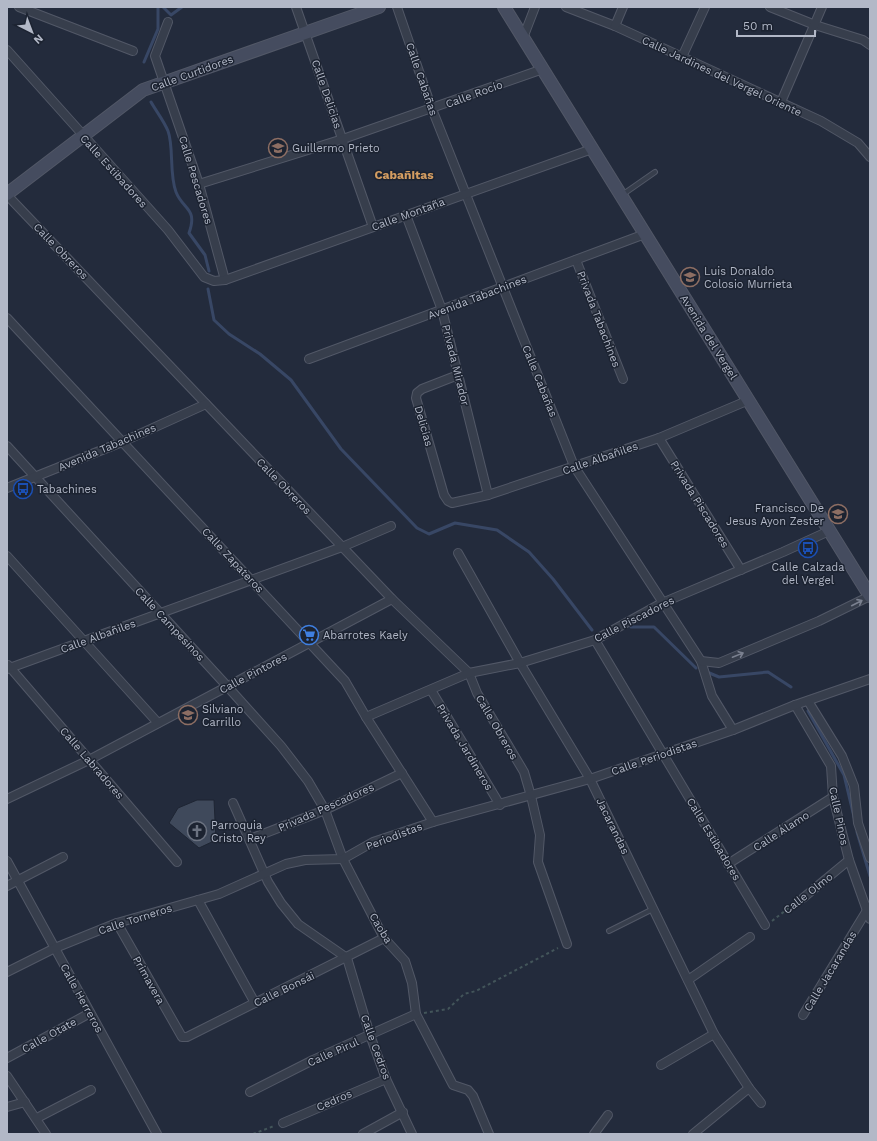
<svg xmlns="http://www.w3.org/2000/svg" width="877" height="1141" font-family="'Work Sans',sans-serif">
<style>
.lines{fill:none;stroke-linecap:round;stroke-linejoin:round}
.stream{stroke:#384765;stroke-width:3}
.building{fill:#3f495b;stroke:#1e2533}
.lane-casing{stroke:#525867;stroke-width:6}
.street-casing{stroke:#525867;stroke-width:10}
.secondary-casing{stroke:#525867;stroke-width:14}
.path{stroke:#43555a;stroke-width:2;stroke-dasharray:3 3;stroke-linecap:butt}
.lane{stroke:#373e4c;stroke-width:4}
.street{stroke:#373e4c;stroke-width:8}
.secondary{stroke:#454c5f;stroke-width:12}
.oneway{stroke:#7b8190}
.labels{text-anchor:middle;stroke-width:3;stroke-linejoin:round;paint-order:stroke}
.street-label{font-size:11px;fill:#b2b8c7;stroke:#1c2331}
.poi-label{font-size:11px;fill:#b2b8c7;stroke:#1c2331;text-anchor:start}
.neighbourhood-label{font-size:12px;font-weight:bold;fill:#d49d61;stroke:#1c2331}
</style>
<rect width="100%" height="100%" fill="#232b3c"/>
<g class="lines">
<g class="stream">
<path d="M163,7L171,15L182,7"/>
<path d="M144,62L158,29V7"/>
<path d="M151,102C156,111 164,121 168,131C174,147 169,174 176,192C183,210 198,208 189,233L205,255L209,271"/>
<path d="M208,289L214,320L229,334L260,354L291,380L341,449L417,528L429,534L455,523L497,530L529,552L553,579L592,630"/>
<path d="M631,627H654L696,668"/>
<path d="M707,672L719,677L768,672L791,687"/>
<path d="M808,711L844,775L854,817"/>
<path d="M857,832L870,876"/>
</g>
</g>
<path class="building" d="M197,800H214L216,840L199,848L169,823L178,808Z"/>
<g class="lines">
<defs>
<g id="lane">
<path d="M622,195L655,172"/>
<path d="M609,931L653,909"/>
</g>
<g id="street">
<path d="M19,7L133,51"/>
<path d="M296,7L373,227"/>
<path d="M397,7L432,109L574,466L701,661L712,696L733,730"/>
<path d="M566,7L615,26L821,121L858,143L870,157"/>
<path d="M770,7L815,25L863,40L870,45"/>
<path d="M168,22L155,56L199,184L225,280"/>
<path d="M615,26L623,7"/>
<path d="M523,38L535,7"/>
<path d="M7,50L168,230L204,277L214,281L225,280L592,149"/>
<path d="M682,57L705,7"/>
<path d="M781,102L822,7"/>
<path d="M199,184L343,139L543,69"/>
<path d="M7,195L392,599L469,673L477,693L524,772L531,796L540,835L538,862L567,944"/>
<path d="M406,215L442,310L488,495"/>
<path d="M576,260L623,379"/>
<path d="M7,318L345,681L366,717L433,822"/>
<path d="M309,359L645,234"/>
<path d="M458,375L422,389L417,393L416,398L444,495L448,501L452,503L488,495L659,438L749,400"/>
<path d="M659,438L741,570"/>
<path d="M7,446L227,686L281,746L308,781L325,810L343,859L384,938L405,961L412,983L416,1014L453,1085L468,1090L473,1096L489,1134"/>
<path d="M7,488L122,442L206,404"/>
<path d="M458,553L520,663L590,779L714,1034L749,1088L761,1103"/>
<path d="M7,556L158,723"/>
<path d="M595,640L765,925"/>
<path d="M701,661L719,663L819,621L870,596"/>
<path d="M8,665L177,862"/>
<path d="M7,669L342,547L391,526"/>
<path d="M431,690L500,805"/>
<path d="M808,701L842,756L854,786L858,823L870,858"/>
<path d="M795,705L831,766L833,797L849,860L870,919"/>
<path d="M366,717L469,673L520,663L595,640L662,603L783,552L829,531"/>
<path d="M7,799L89,760L392,599"/>
<path d="M233,803L268,882L281,903L298,924L347,958L370,1035L386,1079L412,1134"/>
<path d="M250,839L325,810L402,773"/>
<path d="M7,861L157,1134"/>
<path d="M728,864L833,797"/>
<path d="M7,886L63,857"/>
<path d="M803,898L849,860"/>
<path d="M198,900L255,1003"/>
<path d="M117,923L182,1037H187L384,938"/>
<path d="M7,972L55,948L117,923L219,894L286,864L305,860L343,859L373,842L433,822L590,779L733,730L795,705L870,679"/>
<path d="M688,980L750,937"/>
<path d="M803,1015L869,907"/>
<path d="M7,1058L90,1013"/>
<path d="M661,1065L714,1034"/>
<path d="M7,1076L46,1134"/>
<path d="M250,1092L313,1060L416,1014"/>
<path d="M7,1107L25,1102"/>
<path d="M37,1118L91,1090"/>
<path d="M283,1123L386,1079"/>
<path d="M363,1134L403,1112"/>
<path d="M594,1134L608,1115"/>
<path d="M693,1134L749,1088"/>
</g>
<g id="secondary">
<path d="M504,7L870,596"/>
<path d="M7,194L143,90L379,7"/>
</g>
</defs>
<use href="#lane" class="lane-casing"/>
<use href="#street" class="street-casing"/>
<use href="#secondary" class="secondary-casing"/>
<g class="path">
<path d="M772,921L795,903"/>
<path d="M424,1013L448,1009L464,994L476,991L558,948"/>
<path d="M253,1134L274,1126"/>
</g>
<use href="#lane" class="lane"/>
<use href="#street" class="street"/>
<use href="#secondary" class="secondary"/>
</g>
<defs><path id="oneway-shaft" d="M-6 0H5M1.5-3L5.5 0L1.5 3" fill="none" stroke-width="1.6" stroke-linecap="round" stroke-linejoin="round"/></defs>
<g class="oneway">
<use href="#oneway-shaft" transform="translate(857 603) rotate(-27)"/>
<use href="#oneway-shaft" transform="translate(738 655) rotate(-22)"/>
</g>
<defs>
<symbol id="school-ring" viewBox="-11 -11 22 22"><circle r="9.5" fill="#1c2331" stroke="#8d6e63" stroke-width="1.5"/><path d="M0-5L7-2L0 1L-7-2ZM-4 1L0 2.5L4 1V4Q0 6-4 4Z" fill="#8d6e63"/></symbol>
<symbol id="bus-ring" viewBox="-11 -11 22 22"><circle r="9.5" fill="#1c2331" stroke="#1a4fb4" stroke-width="1.5"/><path d="M-5-6H5V4H4V6H2V4H-2V6H-4V4H-5ZM-3.5-4V0h7V-4ZM-3.5 1.2v1.5H-2V1.2ZM2 1.2v1.5H3.5V1.2Z" fill="#1a4fb4"/></symbol>
<symbol id="supermarket-ring" viewBox="-11 -11 22 22"><circle r="9.5" fill="#1c2331" stroke="#3f7fe0" stroke-width="1.5"/><path d="M-6-5.5h2.5l.6 2H6L4.5 2H-2.5L-4.4-4H-6ZM-1.5 3.2a1.3 1.3 0 1 0 .1 0ZM3 3.2a1.3 1.3 0 1 0 .1 0Z" fill="#3f7fe0"/></symbol>
<symbol id="church-ring" viewBox="-11 -11 22 22"><circle r="9.5" fill="#1c2331" stroke="#6b7280" stroke-width="1.5"/><path d="M-1.2-6h2.4v3.5h3.3v2.4h-3.3V6h-2.4V-.1h-3.3v-2.4h3.3Z" fill="#6b7280"/></symbol>
</defs>
<g fill-rule="evenodd">
<use href="#school-ring" x="267" y="137" width="22" height="22"/>
<use href="#school-ring" x="679" y="266" width="22" height="22"/>
<use href="#bus-ring" x="12" y="478" width="22" height="22"/>
<use href="#school-ring" x="827" y="503" width="22" height="22"/>
<use href="#bus-ring" x="797" y="537" width="22" height="22"/>
<use href="#supermarket-ring" x="298" y="624" width="22" height="22"/>
<use href="#school-ring" x="177" y="704" width="22" height="22"/>
<use href="#church-ring" x="186" y="820" width="22" height="22"/>
</g>
<g class="labels">
<g class="street-label">
<text transform="translate(192 73) rotate(-20)" y="4">Calle Curtidores</text>
<text transform="translate(722 76) rotate(25)" y="4">Calle Jardines del Vergel Oriente</text>
<text transform="translate(422 79) rotate(71)" y="4">Calle Cabañas</text>
<text transform="translate(327 94) rotate(71)" y="4">Calle Delicias</text>
<text transform="translate(474 94) rotate(-20)" y="4">Calle Rocío</text>
<text transform="translate(114 171) rotate(48)" y="4">Calle Estibadores</text>
<text transform="translate(196 180) rotate(73)" y="4">Calle Pescadores</text>
<text transform="translate(408 214) rotate(-20)" y="4">Calle Montaña</text>
<text transform="translate(61 251) rotate(46)" y="4">Calle Obreros</text>
<text transform="translate(477 297) rotate(-21)" y="4">Avenida Tabachines</text>
<text transform="translate(599 319) rotate(69)" y="4">Privada Tabachines</text>
<text transform="translate(709 337) rotate(58)" y="4">Avenida del Vergel</text>
<text transform="translate(456 365) rotate(76)" y="4">Privada Mirador</text>
<text transform="translate(540 381) rotate(68)" y="4">Calle Cabañas</text>
<text transform="translate(424 426) rotate(74)" y="4">Delicias</text>
<text transform="translate(107 447) rotate(-23)" y="4">Avenida Tabachines</text>
<text transform="translate(600 458) rotate(-19)" y="4">Calle Albañiles</text>
<text transform="translate(284 486) rotate(46)" y="4">Calle Obreros</text>
<text transform="translate(700 504) rotate(58)" y="4">Privada Piscadores</text>
<text transform="translate(233 560) rotate(47)" y="4">Calle Zapateros</text>
<text transform="translate(634 619) rotate(-27)" y="4">Calle Piscadores</text>
<text transform="translate(170 624) rotate(47)" y="4">Calle Campesinos</text>
<text transform="translate(98 636) rotate(-20)" y="4">Calle Albañiles</text>
<text transform="translate(253 673) rotate(-28)" y="4">Calle Pintores</text>
<text transform="translate(497 727) rotate(60)" y="4">Calle Obreros</text>
<text transform="translate(465 747) rotate(59)" y="4">Privada Jardineros</text>
<text transform="translate(654 757) rotate(-19)" y="4">Calle Periodistas</text>
<text transform="translate(92 763) rotate(49)" y="4">Calle Labradores</text>
<text transform="translate(326 807) rotate(-24)" y="4">Privada Pescadores</text>
<text transform="translate(839 816) rotate(78)" y="4">Calle Pinos</text>
<text transform="translate(613 826) rotate(64)" y="4">Jacarandas</text>
<text transform="translate(781 831) rotate(-33)" y="4">Calle Álamo</text>
<text transform="translate(394 836) rotate(-21)" y="4">Periodistas</text>
<text transform="translate(714 839) rotate(59)" y="4">Calle Estibadores</text>
<text transform="translate(808 893) rotate(-38)" y="4">Calle Olmo</text>
<text transform="translate(135 919) rotate(-18)" y="4">Calle Torneros</text>
<text transform="translate(381 928) rotate(59)" y="4">Caoba</text>
<text transform="translate(830 971) rotate(-59)" y="4">Calle Jacarandas</text>
<text transform="translate(149 980) rotate(61)" y="4">Primavera</text>
<text transform="translate(284 989) rotate(-26)" y="4">Calle Bonsái</text>
<text transform="translate(82 998) rotate(61)" y="4">Calle Herreros</text>
<text transform="translate(49 1035) rotate(-29)" y="4">Calle Otate</text>
<text transform="translate(376 1047) rotate(70)" y="4">Calle Cedros</text>
<text transform="translate(333 1052) rotate(-24)" y="4">Calle Pirul</text>
<text transform="translate(334 1100) rotate(-24)" y="4">Cedros</text>
</g>
<g class="poi-label">
<text x="292" y="152">Guillermo Prieto</text>
<text x="704" y="275">Luis Donaldo<tspan x="704" dy="13">Colosio Murrieta</tspan></text>
<text x="37" y="493">Tabachines</text>
<text x="824" y="512" text-anchor="end">Francisco De<tspan x="824" dy="13">Jesus Ayon Zester</tspan></text>
<text x="808" y="571" text-anchor="middle">Calle Calzada<tspan x="808" dy="13">del Vergel</tspan></text>
<text x="323" y="639">Abarrotes Kaely</text>
<text x="202" y="713">Silviano<tspan x="202" dy="13">Carrillo</tspan></text>
<text x="211" y="829">Parroquia<tspan x="211" dy="13">Cristo Rey</tspan></text>
</g>
<g class="neighbourhood-label">
<text x="404" y="179">Cabañitas</text>
</g>
</g>
<rect width="877" height="1141" fill="none" stroke="#b2b8c7" stroke-width="16"/>
<g transform="translate(32 32) rotate(138)" stroke="#1c2331" stroke-width="3" paint-order="stroke">
<path d="M0-3L7 15L0 10L-7 15Z" fill="#b2b8c7"/>
<text y="-6" font-size="11" font-weight="bold" text-anchor="middle" fill="#b2b8c7">N</text>
</g>
<path d="M737 30v6h78v-6" fill="none" stroke="#b2b8c7" stroke-width="2"/>
<text x="743" y="30" font-size="12" fill="#b2b8c7" stroke="#1c2331" stroke-width="3" paint-order="stroke">50 m</text>
</svg>
